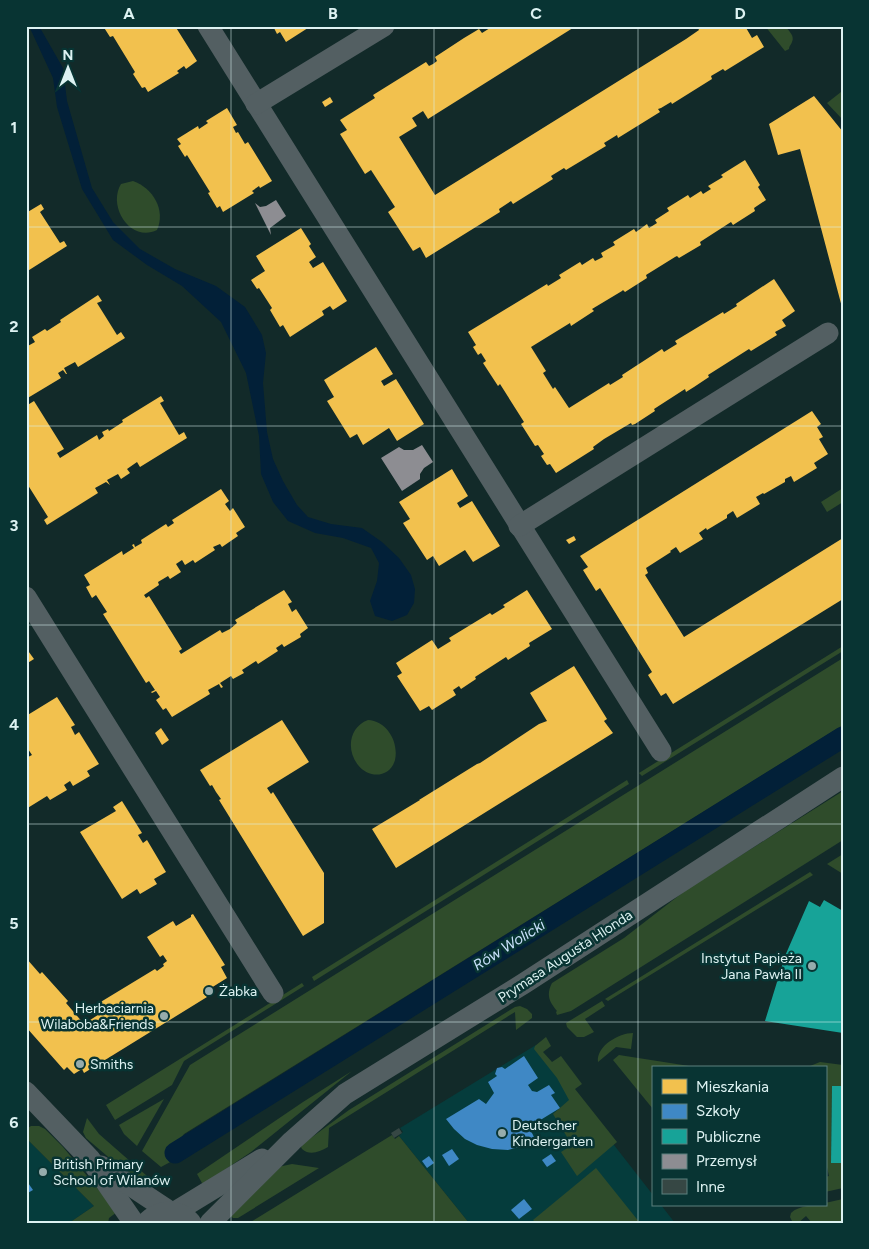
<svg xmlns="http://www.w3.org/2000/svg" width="869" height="1249" font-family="Figtree,sans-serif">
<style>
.built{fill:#053c3c}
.green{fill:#2f4c2b}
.water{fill:#022038}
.homes{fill:#f2c14e}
.schools{fill:#3f88c5}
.public{fill:#17a398}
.industry{fill:#8d8d92}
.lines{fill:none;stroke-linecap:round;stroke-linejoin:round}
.canal{stroke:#022038;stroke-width:21}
.building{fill:#364744}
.minor{stroke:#535f62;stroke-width:21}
.grid{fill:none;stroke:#ddf2f2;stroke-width:1;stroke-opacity:0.55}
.poi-dot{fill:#96acac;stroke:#083433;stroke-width:2}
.labels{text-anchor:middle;stroke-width:5;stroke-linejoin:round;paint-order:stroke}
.street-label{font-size:14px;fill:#ddf2f2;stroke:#083433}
.poi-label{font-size:14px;fill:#ddf2f2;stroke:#083433;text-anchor:start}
.water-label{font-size:15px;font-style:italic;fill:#cae2fc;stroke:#083433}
.neatline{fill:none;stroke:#ddf2f2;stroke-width:2}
.grid-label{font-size:16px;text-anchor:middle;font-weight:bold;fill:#ddf2f2}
</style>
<rect width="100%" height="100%" fill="#122a29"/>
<g class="built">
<path d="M536,1045L653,1195V1205H661L675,1223H469L399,1136L403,1132L400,1128Z"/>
<path d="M26,1138L94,1206L69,1223H26Z"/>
</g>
<g class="green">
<path d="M765,26H785C789,31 795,36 792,42C791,45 789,46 789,49L785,51Z"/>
<path d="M841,92L843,95V120L827,103Z"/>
<path d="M133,181C153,188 166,210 157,230C131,243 107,207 121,184Z"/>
<path d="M843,488V502L827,512L821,502Z"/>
<path d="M843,646V651L642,776L639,773Z"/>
<path d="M843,658V725L184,1134L169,1153L174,1160L161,1167L142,1151L190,1065Z"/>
<path d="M368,720C387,721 399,742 395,760C390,778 369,779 358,765C346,750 349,727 368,720Z"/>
<path d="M627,780L629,784L314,981L312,977Z"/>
<path d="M843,791V840L571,1011L557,1015L556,1012L557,1011C549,1001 546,995 552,983L624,938L686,890Z"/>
<path d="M843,854V874L827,864Z"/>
<path d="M810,872L813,875L608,1001L605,999Z"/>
<path d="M302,983L304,986L184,1061L172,1085L115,1120L106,1105Z"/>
<path d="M602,1001L605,1006L585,1019L594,1032L584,1037H577L567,1027L566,1023Z"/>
<path d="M520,1006L527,1009L532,1014V1018L516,1030L515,1012L329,1128L328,1147C319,1152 310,1156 302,1149L301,1147L304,1143L349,1110L515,1007Z"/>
<path d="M633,1033L631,1049L616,1047L598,1062C596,1046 619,1033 633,1033Z"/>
<path d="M546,1037L551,1046L543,1052L552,1062L561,1056L582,1084L575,1089L617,1142L577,1176L561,1152L572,1145L553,1114L569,1100L557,1078L534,1049L535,1046Z"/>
<path d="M619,1055L702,1068H653V1109L613,1060Z"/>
<path d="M820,1062L843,1065V1086H832L831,1163H843V1188L825,1192V1177L829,1176L825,1159V1068H809L810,1066Z"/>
<path d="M352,1071L251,1152L205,1183H202L197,1174L303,1102Z"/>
<path d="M164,1099L137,1146L124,1134L119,1125Z"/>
<path d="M87,1118L99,1134L147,1176L140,1184L86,1138L83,1132Z"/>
<path d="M31,1126H39L45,1129L63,1147L117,1212L109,1218L108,1223H69L94,1206L26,1138V1129Z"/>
<path d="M392,1135L395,1139L399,1136L469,1223H249Z"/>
<path d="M292,1164L319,1168L238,1218H233L229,1214L278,1167Z"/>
<path d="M596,1168L640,1223H536L533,1220Z"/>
<path d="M843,1199V1223H812L806,1216L798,1223H793L790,1217L791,1213C799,1205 815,1205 825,1205V1203Z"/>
</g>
<path class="water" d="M29,26H39L63,68L67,101L92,188L113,222L140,249L175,269L216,286L245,307L262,335L266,353L263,383L267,432L273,459L283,481L297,505L308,517L331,524L362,528L382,542L399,558L411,575L415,589L414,603L407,615L392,621L375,616L370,601L377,581L379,563L371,548L343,538L315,533L288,521L273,502L261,474L259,436L246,373L221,322L182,286L147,265L113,240L82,189L57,107L53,78Z"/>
<g class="homes">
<path d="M103,26H175L197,61L186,69L184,66L177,71L179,73L148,92L145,87L142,88L133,74L135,72L113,36L110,37Z"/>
<path d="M273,26H311L286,42L280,32L277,34Z"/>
<path d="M489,26H576L428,119L423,111L412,118L417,126L399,137L435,195L686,39L699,30L697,26H745L752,38L757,35L764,47L725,71L723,69L711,76L712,79L672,104L671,102L661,108L658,109L660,112L618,138L617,135L604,143L606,146L566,170L564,168L551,176L553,179L513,204L511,201L499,209L500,212L426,258L420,247L413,251L388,212L395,207L371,170L365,174L340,134L347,130L340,120L375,98L373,95L426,62L429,66L433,64L437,61L435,57L464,38L479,29L482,33L490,28Z"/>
<path d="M814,96L843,132V311L800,149L778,155L769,124Z"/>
<path d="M330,97L333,102L325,107L322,102Z"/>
<path d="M227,108L237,125L233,127L236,133L238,132L245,144L248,142L272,181L260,188L259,186L252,191L254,193L223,212L220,206L217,208L208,193L210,192L187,155L185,157L178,146L181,144L177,139L198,126L199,129L208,123L206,121Z"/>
<path d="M745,160L760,185L758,187L766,200L754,208L755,211L733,225L731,222L700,242L701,245L679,258L677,256L675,257L646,275L647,278L625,292L623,290L622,291L592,309L594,311L571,326L570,323L531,347L546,371L543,373L553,389L555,387L569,408L609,383L610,385L623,377L622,375L662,349L664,352L677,344L675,341L723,312L724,314L737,306L736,304L774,279L795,311L782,320L786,326L775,332L777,335L751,351L749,349L708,375L709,377L694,387L686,392L685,389L654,409L655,411L635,424L632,425L631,423L604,439L593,447L594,449L556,473L550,464L547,465L541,456L544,454L538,445L535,446L521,424L524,422L500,384L498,386L483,363L486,361L481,353L478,355L473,347L476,345L468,332L547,284L548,286L561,278L559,275L580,262L582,265L593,258L595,261L603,257L601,253L615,245L613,242L634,229L636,232L647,224L649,228L657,223L655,220L669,211L667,208L688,195L690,198L701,191L703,194L711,189L708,186L723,177L721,175Z"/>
<path d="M41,204L44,209L40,212L60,243L64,241L67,246L26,272V213Z"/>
<path d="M301,228L311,244L309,246L316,257L309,262L313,268L323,262L347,301L333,310L330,306L322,311L324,315L290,337L283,325L280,327L270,310L272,308L259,288L257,289L251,280L265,271L256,256Z"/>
<path d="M98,295L102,301L97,303L117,335L121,332L125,338L78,367L75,362L64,368L67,374H66L63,370L58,373L61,378L26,399V347L35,342L32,337L45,329L47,331L61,322L60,320Z"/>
<path d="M376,347L393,374L381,381L384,386L396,379L424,424L397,441L389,428L363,445L357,434L350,438L327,401L334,397L324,380Z"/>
<path d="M161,396L164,401L160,403L179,435L184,432L187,438L140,467L137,462L127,469L130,473L121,479L118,474L107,480L110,485L106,482L95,488L98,493L47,525L44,520L48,517L26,482V406L34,401L64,449L57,453L60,458L97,435L99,440L104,436L102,432L108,429L109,431L123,422L122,420Z"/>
<path d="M812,411L821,424L817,427L823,437L819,439L828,454L814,463L817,468L794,482L791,476L785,479V482L764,494L763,493L756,497L760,504L737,518L733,511L727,515V518L707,530L706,528L699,533L703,539L680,553L676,547L670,551L671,552L646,568L648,573L645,575L684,637L843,538V599L673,704L666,693L661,696L648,675L652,672L600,588L596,591L583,570L588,567L580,556Z"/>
<path d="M452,469L468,496L457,503L460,508L472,501L500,546L473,562L465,550L439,566L433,556L427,560L403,523L410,519L399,502Z"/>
<path d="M221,489L229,501L225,504L230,511L233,508L245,527L236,533L238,536L222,547L220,544L213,547L215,550L195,563L193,560L185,565L182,560L176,564L181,572L170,579L168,576L158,582L159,585L144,595L146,598L149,596L182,649L179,651L181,654L220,630L222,633L230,629L237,623L235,620L284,590L292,602L288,604L292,612L296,609L308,628L300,634L301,637L284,647L282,644L276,648L278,651L258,664L256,661L242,670L244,673L233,679L231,676L220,683L223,687L221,688L219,684L208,690L210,694L172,717L166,708L163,710L156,700L160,697L156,691L152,693L151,692L155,690L149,681L146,683L103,614L107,612L96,595L92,598L86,587L90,585L84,575L122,551L123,555L134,548L132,545L134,544L135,547L142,543L141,540L166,524L168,527L174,523L172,520Z"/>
<path d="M574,536L576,540L569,544L566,540Z"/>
<path d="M527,590L552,629L529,643L530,646L508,660L506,657L475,677L476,679L461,689L459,686L453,690L456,695L432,710L429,706L420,711L397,676L402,673L396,663L432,640L438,649L451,641L449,638L490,613L492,615L505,607L503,605Z"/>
<path d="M26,648L34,659L26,664Z"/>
<path d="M574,666L607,719L604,721L613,733L396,868L372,829L420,800H419L477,764L480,763L539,724L547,721L530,693Z"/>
<path d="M57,697L75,725L71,727L75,735L79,732L99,764L87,771L90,776L73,786L70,781L64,785L67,790L50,800L47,796L26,809V758L32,755L26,746V716Z"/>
<path d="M282,720L309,762L267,788L271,794L273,792L324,873V923L303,936L219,800L221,799L216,792L212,785L210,786L200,770Z"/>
<path d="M161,728L169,740L162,745L155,733Z"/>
<path d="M122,801L142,833L138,835L143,843L147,840L166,872L154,879L157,884L140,894L137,889L122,899L80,832L116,811L113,807Z"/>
<path d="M193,914L225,965L221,967L227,978L203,993L207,997L84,1073L82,1069L74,1074L67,1067L64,1070L26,1027L28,1023L26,1021V958L40,974L42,972L68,1001L66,1003L84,1024L104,1011L99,1003L155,969L157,971L164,966L163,964L167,961L163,955L160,957L147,937L173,921L176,926L191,917V915Z"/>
</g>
<g class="schools">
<path d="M524,1056L538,1078L528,1085L532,1091L537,1092L549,1085L555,1093L551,1095L560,1108L529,1127L534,1137L525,1141L527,1145L508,1150L492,1149L477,1145L465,1139L454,1129L446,1119L479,1099L486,1104L494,1093L488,1082L497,1076L495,1074L497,1068L502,1067L505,1069Z"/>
<path d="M452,1149L459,1159L449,1166L442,1155Z"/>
<path d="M551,1154L556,1161L547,1167L542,1160Z"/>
<path d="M429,1156L434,1163L427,1168L422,1161Z"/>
<path d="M26,1180L33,1190L26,1194Z"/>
<path d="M524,1199L532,1209L519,1219L511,1210Z"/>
</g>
<g class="public">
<path d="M824,900L843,911V1033L765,1021L785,956L809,901L820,907Z"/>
<path d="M832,1086H843V1163H831Z"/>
</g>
<g class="industry">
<path d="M276,200L286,216L270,228L271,235L255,203L260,207L266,206Z"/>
<path d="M422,445L433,462L424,468L420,474V479L402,491L381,458L399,447L404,450H413Z"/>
</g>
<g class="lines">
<path class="canal" d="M175,1153L843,737"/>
</g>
<path class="building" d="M399,1128L402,1133L394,1138L391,1133Z"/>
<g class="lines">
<g class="minor">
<path d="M208,26L661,751"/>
<path d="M256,104L384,26"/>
<path d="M519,526L828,333"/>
<path d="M26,597L273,993"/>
<path d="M26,1092L90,1159L134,1223"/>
<path d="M101,1166L169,1211"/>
<path d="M175,1212L262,1159"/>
<path d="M146,1223C159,1209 178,1208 191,1223"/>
<path d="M210,1223L292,1141L345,1094L523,984L843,777"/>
</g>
</g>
<path class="grid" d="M231,26V1223M434,26V1223M638,26V1223M26,227H843M26,426H843M26,625H843M26,824H843M26,1022H843"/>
<g class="poi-dot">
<circle cx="812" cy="966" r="5"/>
<circle cx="209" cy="991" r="5"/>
<circle cx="164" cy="1016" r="5"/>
<circle cx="80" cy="1064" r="5"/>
<circle cx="502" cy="1133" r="5"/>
<circle cx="43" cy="1172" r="5"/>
</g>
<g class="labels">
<g class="street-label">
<text transform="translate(565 956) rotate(-33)" y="5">Prymasa Augusta Hlonda</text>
</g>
<g class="poi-label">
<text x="802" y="963" text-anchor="end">Instytut Papieża<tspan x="802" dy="16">Jana Pawła II</tspan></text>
<text x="219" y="996">Żabka</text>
<text x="154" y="1013" text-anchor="end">Herbaciarnia<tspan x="154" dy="16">Wilaboba&amp;Friends</tspan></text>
<text x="90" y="1069">Smiths</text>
<text x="512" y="1130">Deutscher<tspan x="512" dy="16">Kindergarten</tspan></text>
<text x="53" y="1169">British Primary<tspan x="53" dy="16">School of Wilanów</tspan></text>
</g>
<g class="water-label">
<text transform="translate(509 945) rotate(-32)" y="5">Rów Wolicki</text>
</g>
</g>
<rect width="869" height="1249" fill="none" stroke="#083433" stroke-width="55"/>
<rect x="652" y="1066" width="175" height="140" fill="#083433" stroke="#5d807f"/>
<rect x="662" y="1079" width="25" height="15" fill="#f2c14e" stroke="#5d807f"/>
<text x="696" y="1092" font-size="15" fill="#ddf2f2">Mieszkania</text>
<rect x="662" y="1104" width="25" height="15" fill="#3f88c5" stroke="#5d807f"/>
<text x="696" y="1116" font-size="15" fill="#ddf2f2">Szkoły</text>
<rect x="662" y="1129" width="25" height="15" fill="#17a398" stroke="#5d807f"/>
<text x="696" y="1142" font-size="15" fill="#ddf2f2">Publiczne</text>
<rect x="662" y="1154" width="25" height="15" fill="#8d8d92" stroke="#5d807f"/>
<text x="696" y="1166" font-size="15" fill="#ddf2f2">Przemysł</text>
<rect x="662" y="1179" width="25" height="15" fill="#364744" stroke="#5d807f"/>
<text x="696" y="1192" font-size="15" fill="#ddf2f2">Inne</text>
<g transform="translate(68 68)" stroke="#083433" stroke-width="4" paint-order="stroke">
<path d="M0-4L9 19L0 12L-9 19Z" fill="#ddf2f2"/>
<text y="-8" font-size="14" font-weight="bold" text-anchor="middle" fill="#ddf2f2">N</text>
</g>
<rect x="28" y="28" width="814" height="1194" class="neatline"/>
<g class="grid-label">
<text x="129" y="19">A</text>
<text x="333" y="19">B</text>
<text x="536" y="19">C</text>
<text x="740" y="19">D</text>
<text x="14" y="133">1</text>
<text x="14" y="332">2</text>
<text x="14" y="531">3</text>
<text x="14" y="730">4</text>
<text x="14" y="929">5</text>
<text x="14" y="1128">6</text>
</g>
</svg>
